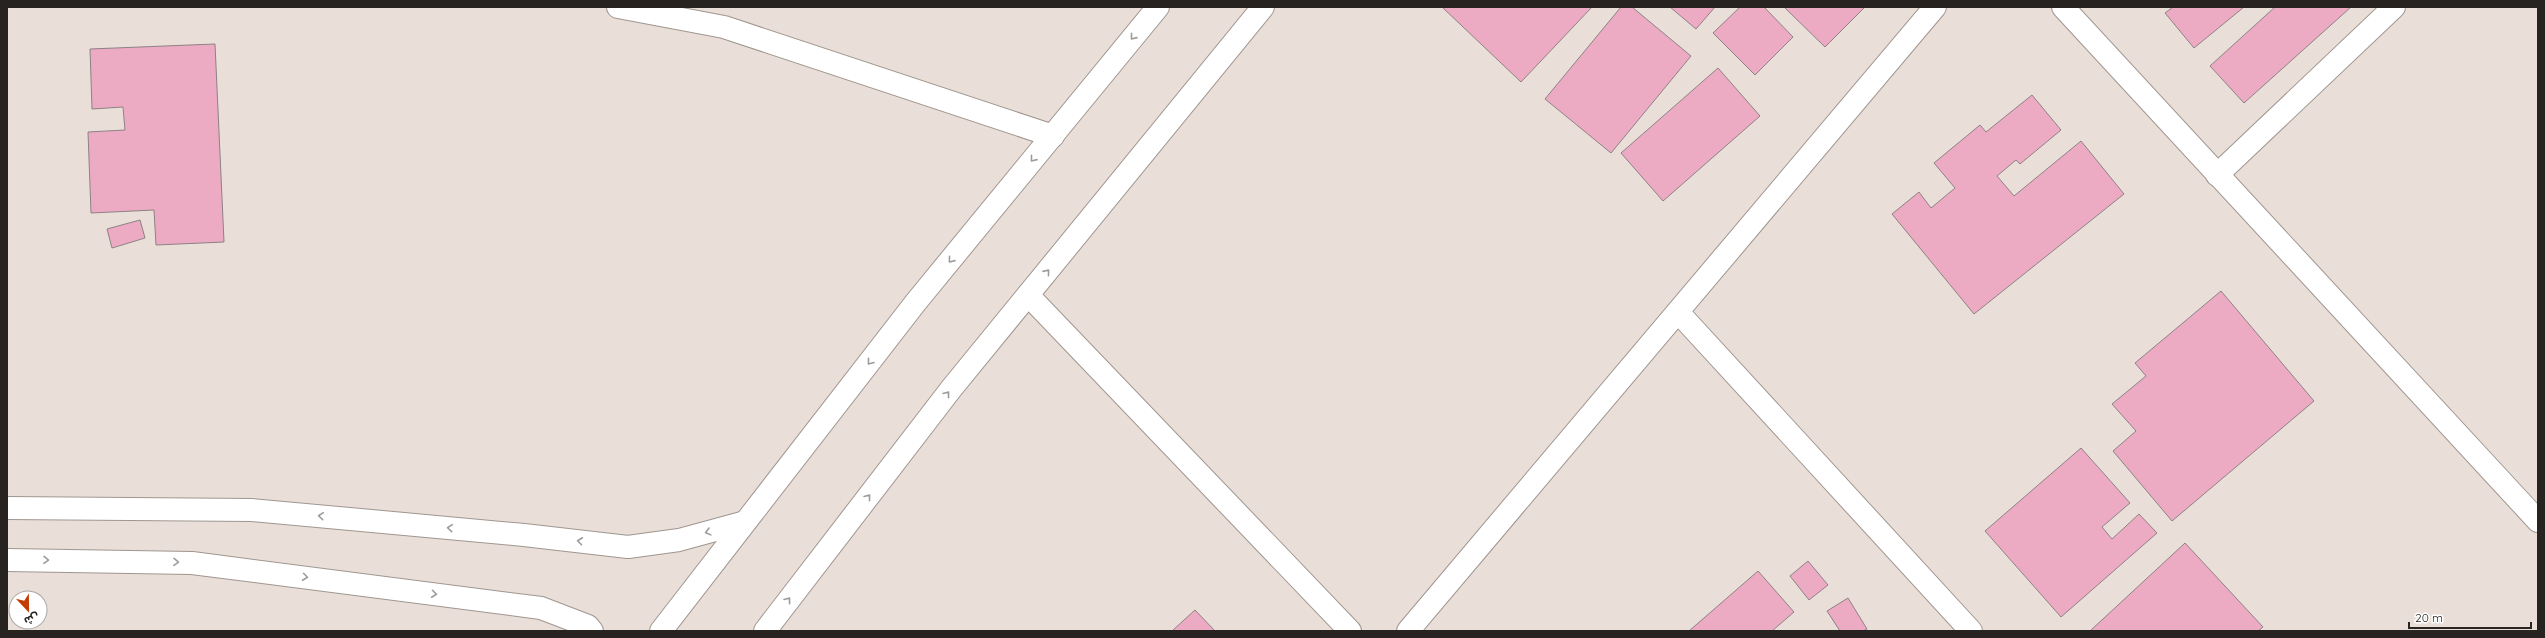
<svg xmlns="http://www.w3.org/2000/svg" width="2545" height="638" font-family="Quicksand,'Noto Sans Arabic',sans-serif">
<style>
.building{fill:#edabc3;stroke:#8d8285}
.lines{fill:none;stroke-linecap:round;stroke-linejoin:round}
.street-casing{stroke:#a09690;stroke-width:24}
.secondary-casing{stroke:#a09690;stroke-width:24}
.street{stroke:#fff;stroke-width:22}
.secondary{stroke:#fff;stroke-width:22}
.oneway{stroke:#9d9c9b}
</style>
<rect width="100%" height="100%" fill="#e9ded8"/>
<g class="building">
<path d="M1442,7H1592L1521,82Z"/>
<path d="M1621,7H1632L1691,56L1611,153L1545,99Z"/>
<path d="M1670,7H1715L1696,29Z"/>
<path d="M1740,7H1764L1793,37L1755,75L1713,33Z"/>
<path d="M1784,7H1865L1825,47Z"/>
<path d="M2173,7H2244L2194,48L2165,13Z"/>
<path d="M2275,7H2351L2244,103L2210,66Z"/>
<path d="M215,44L224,242L156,245L154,210L91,213L88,132L125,130L123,107L92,109L90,49Z"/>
<path d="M1718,68L1760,116L1663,201L1621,153Z"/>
<path d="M2032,95L2061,130L2020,164L2016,160L1997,176L2014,196L2081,141L2124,194L1974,314L1892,214L1919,192L1931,208L1955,188L1934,163L1980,125L1986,132Z"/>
<path d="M140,220L145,238L112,248L107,229Z"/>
<path d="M2221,291L2314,401L2172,521L2113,451L2136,431L2112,404L2146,376L2135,363Z"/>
<path d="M2081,448L2130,503L2102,527L2112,539L2139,514L2157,533L2061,617L1985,531Z"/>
<path d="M2185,543L2263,627L2258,631H2090Z"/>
<path d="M1808,561L1828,585L1809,600L1790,576Z"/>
<path d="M1758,571L1794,612L1772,631H1689Z"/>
<path d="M1848,598L1867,629L1863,631H1840L1827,611Z"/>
<path d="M1195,610L1215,631H1172Z"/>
</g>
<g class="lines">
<defs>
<g id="street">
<path d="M618,7L724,27L1053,136"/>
<path d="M2063,7L2538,521"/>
<path d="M2217,175L2394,7"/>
<path d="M1028,295L1350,631"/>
<path d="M1678,312L1971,631"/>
<path d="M1408,631L1935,7"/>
</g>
<g id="secondary">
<path d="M7,508L252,510L524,535L628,547L679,540L745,522"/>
<path d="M7,560L192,563L541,608L588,626L592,631"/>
<path d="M661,631L916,302L1158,7"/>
<path d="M765,631L951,389L1263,7"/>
</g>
</defs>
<use href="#street" class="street-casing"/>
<use href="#secondary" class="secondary-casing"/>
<use href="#street" class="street"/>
<use href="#secondary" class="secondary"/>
</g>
<defs><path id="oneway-chevron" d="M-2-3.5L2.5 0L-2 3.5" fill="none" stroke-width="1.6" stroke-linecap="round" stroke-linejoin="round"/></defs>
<g class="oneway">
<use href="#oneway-chevron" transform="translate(1133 37) rotate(129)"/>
<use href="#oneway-chevron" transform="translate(1033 159) rotate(129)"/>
<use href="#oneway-chevron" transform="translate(951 260) rotate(129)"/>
<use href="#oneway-chevron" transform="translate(1047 272) rotate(-51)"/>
<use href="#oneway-chevron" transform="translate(870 362) rotate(128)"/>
<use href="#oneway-chevron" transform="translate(947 394) rotate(-52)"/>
<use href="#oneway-chevron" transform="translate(868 497) rotate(-52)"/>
<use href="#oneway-chevron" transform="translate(321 516) rotate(-175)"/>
<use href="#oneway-chevron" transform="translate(450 528) rotate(-175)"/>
<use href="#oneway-chevron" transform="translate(708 532) rotate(165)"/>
<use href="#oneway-chevron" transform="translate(580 541) rotate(-173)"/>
<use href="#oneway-chevron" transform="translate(46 560) rotate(1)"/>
<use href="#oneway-chevron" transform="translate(176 562) rotate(1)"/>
<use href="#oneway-chevron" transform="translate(305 577) rotate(7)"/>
<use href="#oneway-chevron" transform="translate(434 594) rotate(7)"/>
<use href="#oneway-chevron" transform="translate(788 600) rotate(-52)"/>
</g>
<rect width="2545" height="638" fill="none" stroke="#262320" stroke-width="16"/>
<g transform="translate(28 610) rotate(158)"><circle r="19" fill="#ffffff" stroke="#a8a7a6"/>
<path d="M0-3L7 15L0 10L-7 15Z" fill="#c33c03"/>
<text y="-6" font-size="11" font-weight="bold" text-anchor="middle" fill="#262320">ش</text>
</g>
<path d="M2409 622v6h122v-6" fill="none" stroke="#262320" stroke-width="2"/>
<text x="2415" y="622" font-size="12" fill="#262320" stroke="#ffffff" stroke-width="3" paint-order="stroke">20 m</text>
</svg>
